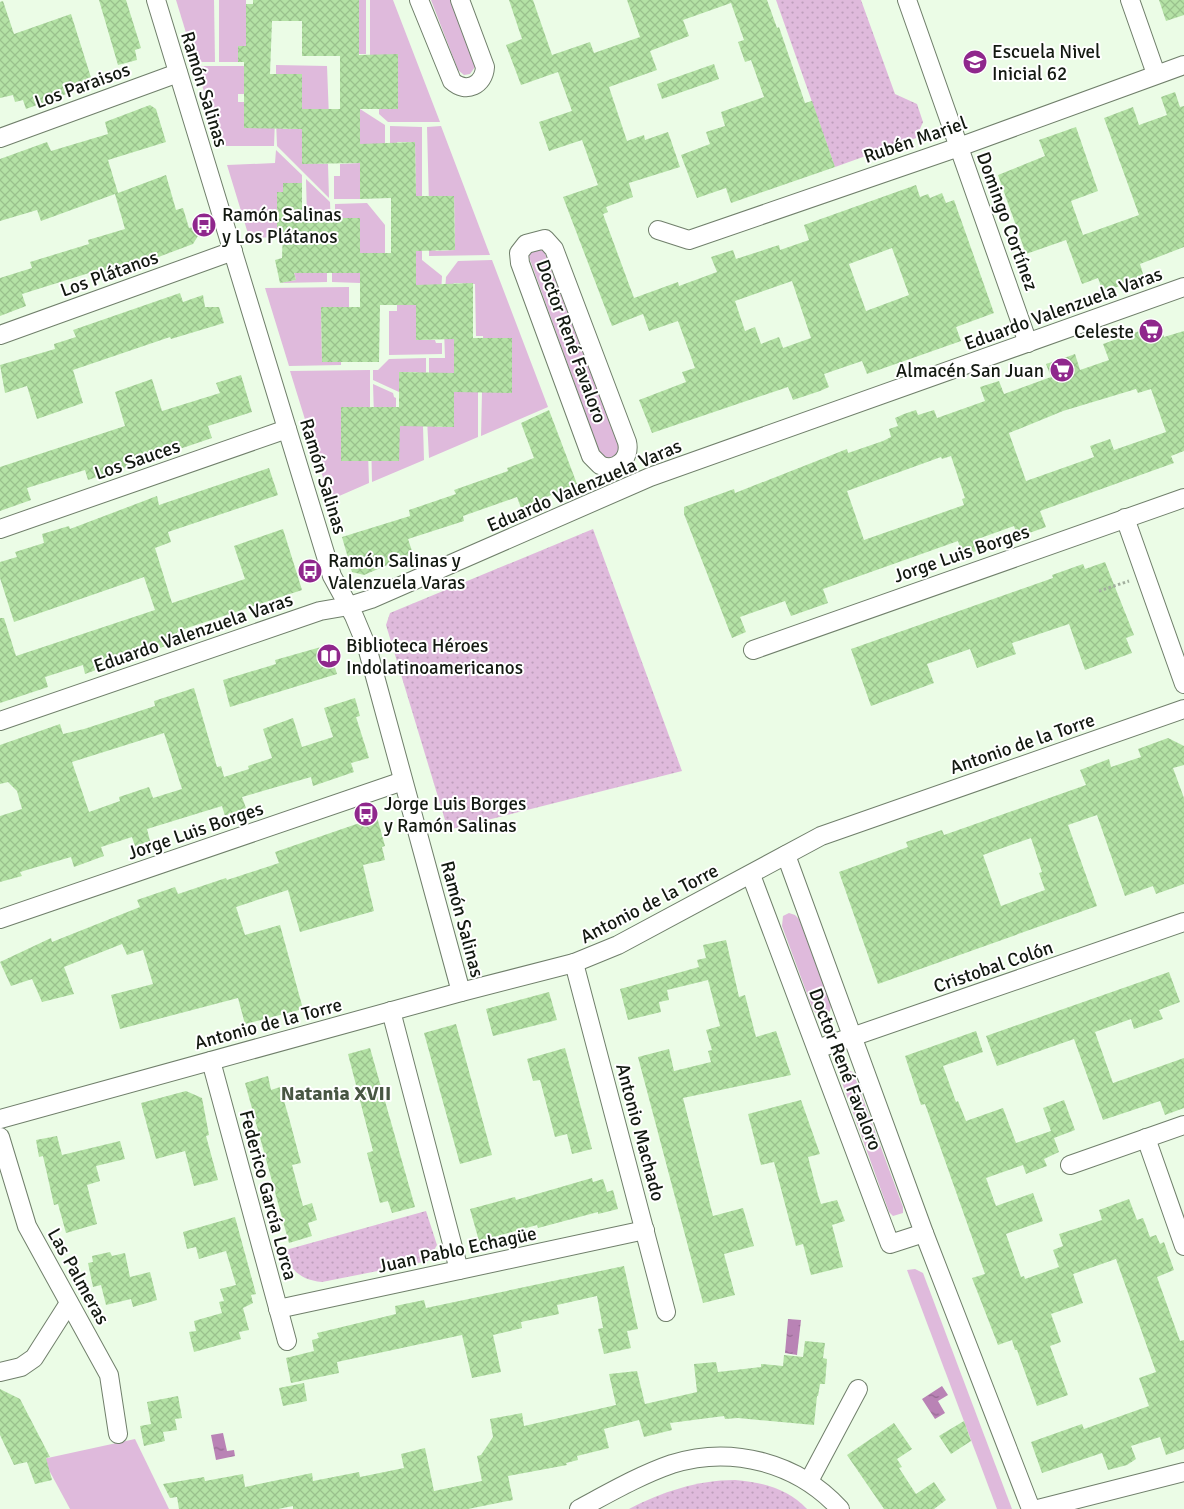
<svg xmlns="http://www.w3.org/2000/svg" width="1184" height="1509" font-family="Signika,sans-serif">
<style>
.grass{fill:#dfbadc}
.park{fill:url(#park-dots)}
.water{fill:url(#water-ripples)}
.building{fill:url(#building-cross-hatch);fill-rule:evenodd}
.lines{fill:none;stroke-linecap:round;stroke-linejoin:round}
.minor-casing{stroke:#707f6b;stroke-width:20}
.path{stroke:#a2af9e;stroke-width:3;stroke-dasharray:2.5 2.5;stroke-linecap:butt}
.minor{stroke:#fff;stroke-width:18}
.labels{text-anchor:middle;stroke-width:4;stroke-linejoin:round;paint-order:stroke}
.poi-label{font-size:19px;fill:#131911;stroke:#fff;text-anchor:start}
.street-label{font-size:19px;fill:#131911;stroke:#fff}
.neighbourhood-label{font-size:20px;font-weight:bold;fill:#485643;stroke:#fff}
</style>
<defs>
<pattern id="park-dots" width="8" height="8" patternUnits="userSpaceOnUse" patternTransform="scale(1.25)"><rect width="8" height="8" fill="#dfbadc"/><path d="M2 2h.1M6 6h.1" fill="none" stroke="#be9fbc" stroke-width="1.8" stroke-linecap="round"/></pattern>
<pattern id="water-ripples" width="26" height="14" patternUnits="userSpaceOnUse" patternTransform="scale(1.25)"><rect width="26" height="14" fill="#b983b5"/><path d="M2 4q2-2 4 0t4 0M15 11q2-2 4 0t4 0" fill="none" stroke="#956a92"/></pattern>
<pattern id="building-cross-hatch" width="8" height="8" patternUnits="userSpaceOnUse" patternTransform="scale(1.25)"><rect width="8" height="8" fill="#b4e2a5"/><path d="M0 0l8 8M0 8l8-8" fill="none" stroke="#9ac18d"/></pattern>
</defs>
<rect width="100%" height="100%" fill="#ebfce6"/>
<g class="grass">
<path d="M176,0H214L215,62H195Z"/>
<path d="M219,0H246V23H265L238,62H219Z"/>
<rect x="359" y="0" width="7" height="54"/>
<path d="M370,0H393L440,122H388L379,114V109H398V55H370Z"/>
<path d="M431,0H450L475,67L470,74L464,75L458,70Z"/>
<path d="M276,65L327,66L329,118L321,109H302L276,83Z"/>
<path d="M196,66H269L263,74H244V94H238V102H244V128H263L275,120L274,146H221Z"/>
<path d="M360,109L385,125V153L379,144H360Z"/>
<path d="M276,120H283V129H302V163L328,164L329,198L277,146Z"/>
<path d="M390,126L422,127V205H416L415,142H397L396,150H390Z"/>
<path d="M441,126L490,255L429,256V242L436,251L455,250L454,196L429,205L427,127Z"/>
<path d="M276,150L302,175V183H283V192L277,193V229H283V238L249,237L227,165L275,163Z"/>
<path d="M360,163V199H334V176H340V164Z"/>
<path d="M306,179L330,202L331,227H321V218H307Z"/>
<path d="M367,203L385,225V262L379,253H360L335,227V204Z"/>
<path d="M416,242H422V260L442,276L441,294L416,285Z"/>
<path d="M540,247L544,251L620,450L619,454L610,461L601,456L529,257L530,251Z"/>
<path d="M290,256L327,263V282L280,283L296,280Z"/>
<path d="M492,260L548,407L481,436L482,392H512V338L483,359V336H476L475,284L454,283L445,292L446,277L458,261Z"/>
<path d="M332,264L360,273V283L332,282Z"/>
<path d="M349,287V312L321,308L322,362H341V365L289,366L265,288Z"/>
<path d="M397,305H416V340H435L436,343H442V354L389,355V311H397Z"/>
<path d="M444,329H454V373H435L429,382V358H445Z"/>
<path d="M426,358V381H418V372H399V392L373,380V370H378L389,359Z"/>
<path d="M370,370V415H360V407H341V461L368,452L369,483L330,500L290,371Z"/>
<path d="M373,384L393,393L394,397L396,398V407H380V416H374Z"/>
<path d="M454,392H478V437L429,458L427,419L435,418V427H454Z"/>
<path d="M399,426H423L424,460L372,482L371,438L380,452V461H399Z"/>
<path d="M789,913L795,915L799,919L831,1005L830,1011C826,1017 817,1016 813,1010L782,926L783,916Z"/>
<path d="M845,1069L853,1072L903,1207V1213L893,1216L889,1212L840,1077Z"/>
<path d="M915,1269L923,1273L1012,1509H997L907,1270Z"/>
<path d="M135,1439L169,1509H70L43,1459Z"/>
</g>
<g class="park">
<path d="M776,0H861L895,94L917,104L923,122L916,138L835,167Z"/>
<path d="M593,529L682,771L448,830L386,625L390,613Z"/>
<path d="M426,1211L437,1245L428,1261L322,1282C300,1280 291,1270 282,1251Z"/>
<path d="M735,1480C762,1482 788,1489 807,1509H629C662,1492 697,1480 735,1480Z"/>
</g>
<g class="water">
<path d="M788,1319L801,1320L797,1355L785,1353Z"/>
<path d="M942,1386L948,1395L938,1401L945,1413L935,1419L922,1399Z"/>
<path d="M223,1433L227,1451L234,1450L235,1456L216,1460L211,1435Z"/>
</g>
<g class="building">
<path d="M99,0H126L141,48L135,50L137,60L118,65Z"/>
<path d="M253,0H359V55L398,54V109H360V144L415,142L416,196H454L455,250L416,251V285L473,283V338H512V393L454,392V427L400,426L399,461H341V407H399V372L454,373V339L416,340V305H380L379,362H322L321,307H360V273H294L296,280L280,283L275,260L282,258L283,229H277V192H283V183H302V218H360V253H391V198L360,199V163L302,164V129L244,128V62H238V46H246V4H253ZM272,21H302V56H340V109H302V74H270Z"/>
<path d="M509,0H533L552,55L590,42L594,53L640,37L627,0H767L777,28L779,27L805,103L812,101L835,167L731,203L726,188L697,198L681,155L710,144L706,132L725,126L721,112L764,97L751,60L745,62L738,42L744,40L731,3L683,20L689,36L650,51L657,70L609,87L627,141L644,135L645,140L668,132L680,167L629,183L633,197L606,207L608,212L603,214L634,298L678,282L679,286L717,272L711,257L733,250L736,259L779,245L780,250L809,240L804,225L916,185L920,197L928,194L930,198L942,193L946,203L954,200L994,313L956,327L961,341L867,374L862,361L824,374L829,387L820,391L793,400L788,387L652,433L639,400L686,382L682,372L695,368L678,321L649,331L643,314L612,326L563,197L598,185L582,140L549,151L539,122L572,111L558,72L521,85L506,45L522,39ZM892,248L909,295L866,311L849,264ZM792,281L811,338L783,348L779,337L761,344L755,327L745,331L735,301Z"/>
<path d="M1159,0H1184V15L1166,21Z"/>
<path d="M3,1L14,34L71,14L93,84L26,109L23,100L15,102L13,95L0,98V2Z"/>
<path d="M714,64L719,79L662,99L657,84Z"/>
<path d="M1175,92L1180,107L1184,106V247L1140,264L1144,277L1103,292L1098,278L1082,284L1066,240L1026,254L998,175L1045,156L1039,140L1076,127L1098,191L1071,201L1083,235L1139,215L1104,118L1133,107L1139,125L1167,115L1161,97Z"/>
<path d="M150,105L156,109L166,142L108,160L118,193L166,175L176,210L183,208L189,228L206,223L193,244L92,282L89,273L22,294L26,306L0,316V278L32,268L30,262L89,244L88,240L125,229L115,194L41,221L37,210L0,221V159L47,142L51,151L108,134L105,122Z"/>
<path d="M180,293L183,302L203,295L205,307H219L224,323L171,339L170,337L73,370L83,403L37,419L27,386L5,393L0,365L55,349L54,344L76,337L73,330Z"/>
<path d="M1159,324L1164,337L1184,331V451L1171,456L1174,463L1040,511L1046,527L1018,537L1014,526L975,540L979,550L963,556L958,541L823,589L828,603L791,616L785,601L740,617L746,632L732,638L684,514V507L734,489L735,493L847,449L848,453L883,441L891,437L889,429L898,426L895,418L904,414L916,410L918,415L934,410L937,418L985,401L980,387L999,381L1004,394L1051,377L1046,364L1064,358L1075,354L1080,370L1109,360L1103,344ZM1136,389L1138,393L1151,389L1166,432L1114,450L1110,439L1090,446L1094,457L1026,481L1009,433L1063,411ZM951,456L965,498L962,499L964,505L864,540L847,491L941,457L942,459Z"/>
<path d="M241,375L252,412L208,426L212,438L88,480L85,470L27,488L31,500L0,511V467L125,426L115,392L152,379L162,411L220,393L216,383Z"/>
<path d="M549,410L577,484L521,508L517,497L463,516L464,521L408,539L413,554L364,575L352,572L342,537L410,516L409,510L456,494L454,490L508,471L507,468L534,458L521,423Z"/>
<path d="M269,468L278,495L168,532L171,542L155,548L172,603L245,579L234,546L283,529L302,590L187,628L177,632L180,641L96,670L85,674L83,665L45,677L48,687L0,703V618H4L16,656L155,610L144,577L14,622L0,578V562L17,557L15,552L44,543L42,534L69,526L70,529L157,496L159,505Z"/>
<path d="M1105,562L1134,635L1126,638L1132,653L1085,670L1069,624L1012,643L1016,654L977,668L970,649L927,664L934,683L871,706L851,649L1053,578L1052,575L1083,564L1085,569Z"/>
<path d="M328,645L337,674L230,707L223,680L276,664L275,660Z"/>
<path d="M194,688L217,767L221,766L224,777L249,769L248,766L272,758L263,729L293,718L302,747L333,737L324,708L355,698L360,716L356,717L369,758L351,763L354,772L313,786L311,777L242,797L246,808L225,816L222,806L147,829L150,841L135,846L132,837L101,847L104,856L74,867L71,857L20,872L22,876L0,882V816L22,809L17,791L8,782L0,784V745L60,724L63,734L84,729L155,706L154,701ZM164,733L182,789L153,798L149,787L119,797L120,801L89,812L72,762Z"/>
<path d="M1168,738L1184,746V765L1173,768L1184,798V884L1156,894L1153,886L1125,896L1097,815L1068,825L1097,906L878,984L839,872L908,847L906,842L942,830L944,835L1086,785L1080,770L1109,759L1111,767L1141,757L1138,749ZM1031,838L1042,872L1039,873L1045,890L1001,906L983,855Z"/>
<path d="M377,817L385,846L382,847L385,860L363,865L374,911L300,932L288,890L236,907L245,935L280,925L303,1009L245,1024L238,998L120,1029L111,995L153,984L143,950L127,955L122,944L64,967L74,994L42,1002L32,979L11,986L0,962L51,938L52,942L140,907L137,900L175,887L178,894L226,878L227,880L279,863L275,852Z"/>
<path d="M726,940L739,997L745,995L756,1037L776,1031L791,1075L683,1098L713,1216L743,1208L754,1246L724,1254L735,1295L703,1303L638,1057L669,1049L674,1071L711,1062L708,1051L712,1050L706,1030L720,1026L708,980L667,990L669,1000L659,1002L661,1012L628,1020L620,989L699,967L697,960L706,958L703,945Z"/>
<path d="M1169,972L1180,1002L1159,1010L1163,1019L1134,1029L1131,1019L1095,1032L1113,1083L1184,1058V1108L1165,1115L1160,1101L1103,1120L1074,1039L997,1066L986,1036Z"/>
<path d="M549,992L557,1020L493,1036L486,1009Z"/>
<path d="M456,1024L492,1155L460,1164L424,1033Z"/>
<path d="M976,1031L983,1052L943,1066L956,1102L958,1101L966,1121L1003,1108L1016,1143L1051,1131L1043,1108L1064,1100L1075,1130L1054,1138L1059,1152L1044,1159L1047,1166L1026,1174L1023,1165L986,1178L996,1206L1033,1193L1043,1221L1006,1234L1021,1277L1024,1276L1025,1279L1059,1267L1053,1250L1063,1246L1059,1234L1102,1220L1099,1210L1129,1199L1137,1220L1143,1218L1150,1237L1156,1235L1160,1244L1164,1242L1174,1270L1157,1277L1180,1341L1184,1340V1449L1166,1455L1160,1437L1131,1446L1136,1459L1127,1465L1108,1470L1102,1453L1042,1473L1031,1442L1082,1424L1084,1429L1149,1406L1139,1378L1156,1372L1116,1259L1073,1274L1083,1303L1051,1314L1061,1342L1050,1346L1068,1395L1037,1406L1017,1350H1015L1012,1340L998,1345L972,1278L985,1274L925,1104L921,1105L905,1056Z"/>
<path d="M370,1048L415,1207L392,1213L388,1201L380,1203L367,1153L373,1151L348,1054Z"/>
<path d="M565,1048L592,1149L572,1154L567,1134L555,1137L540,1080L533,1081L527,1059Z"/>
<path d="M268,1076L271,1090L280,1087L289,1118L301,1163L292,1165L303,1206L312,1203L317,1220L308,1223L312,1236L289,1243L245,1083Z"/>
<path d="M186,1091L202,1098L209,1135L206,1136L218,1180L194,1186L185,1151L156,1159L141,1103Z"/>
<path d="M801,1100L820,1154L808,1157L818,1195L821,1204L837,1200L845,1221L832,1225L843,1267L811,1275L803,1244L796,1246L774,1162L761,1165L748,1114Z"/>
<path d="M57,1136L62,1155L120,1141L125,1159L96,1166L100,1181L87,1185L97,1224L66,1233L58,1204L54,1205L43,1156L39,1157L36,1140Z"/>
<path d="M592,1178L593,1182L603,1179L607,1192L613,1190L618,1209L598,1214V1212L538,1228L537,1225L479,1241L470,1209L515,1197L516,1200Z"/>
<path d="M235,1217L256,1294L251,1295L253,1303L243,1308L249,1330L239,1332L241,1339L194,1352L189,1332L196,1331L194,1321L222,1313L219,1302L224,1301L220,1289L236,1285L226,1251L199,1259L196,1247L187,1249L183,1232Z"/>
<path d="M110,1252L112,1256L125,1253L130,1277L150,1272L157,1300L133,1307L131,1299L106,1305L101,1285L93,1287L88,1263L93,1262L92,1256Z"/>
<path d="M624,1266L638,1329L627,1331L631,1348L604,1354L598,1329L603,1328L597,1296L557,1305L559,1314L521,1322L522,1328L493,1335L501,1372L472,1378L462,1335L337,1362L339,1373L291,1383L286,1358L314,1351L312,1340L319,1338L317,1333L396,1314L395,1306L424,1300L426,1308Z"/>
<path d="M805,1341L825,1343L823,1358L827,1359L825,1384H820L818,1396H817L814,1425L738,1418L725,1419L724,1416L670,1423L672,1430L644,1437L639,1420L604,1429L609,1448L577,1456L578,1460L566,1463L567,1465L508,1476L513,1500L468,1509H293V1506L278,1509H179L177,1497L170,1498L163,1484L204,1477L205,1481L243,1474L245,1487L312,1473L313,1481L359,1472L360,1477L404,1468L401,1454L425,1448L434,1491L482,1481L477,1456L481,1455L493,1437L490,1419L522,1413L524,1426L616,1405L609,1374L637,1371L645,1404L697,1392L694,1364L716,1362L718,1372L761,1367V1364L783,1366L784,1355L803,1357Z"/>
<path d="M304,1383L307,1401L283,1406L279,1388Z"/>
<path d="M0,1389L20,1399L50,1457L46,1458L52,1480L35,1484L27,1462L14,1465L0,1435Z"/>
<path d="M178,1396L182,1418L175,1419L177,1430L163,1432L165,1441L144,1446L140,1426L151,1424L147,1402Z"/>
<path d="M964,1421L971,1441L951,1454L939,1436Z"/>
<path d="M894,1423L912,1449L897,1459L902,1467L899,1468L916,1494L934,1482L946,1500L934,1509H884L847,1455Z"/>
</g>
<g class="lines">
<defs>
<g id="minor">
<path d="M156,0L332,576L354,616L367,647L461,992"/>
<path d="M419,0L452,81C466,94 484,85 485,67L460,0"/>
<path d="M907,0L1028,343"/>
<path d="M1130,0L1156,74"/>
<path d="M0,138L178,73"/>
<path d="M658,230L689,240L959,147L1184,65"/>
<path d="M545,239L554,249L627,442C631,458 616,473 600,465L591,456L520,263L519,253L526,244Z"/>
<path d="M0,335L233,251"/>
<path d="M1125,518L1184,684"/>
<path d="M0,529L287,429"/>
<path d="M753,650L1184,498"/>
<path d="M0,721L320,611L349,606L371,599L650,477L1184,287"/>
<path d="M786,855L924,1233L1031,1509"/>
<path d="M751,875L890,1244L924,1233"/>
<path d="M0,919L403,781"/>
<path d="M574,963L666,1312"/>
<path d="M391,1011L459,1270"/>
<path d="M817,1049L1184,922"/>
<path d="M211,1061L287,1341"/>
<path d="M0,1119L461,992L574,963L618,945L821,836L1184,709"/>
<path d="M0,1137L27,1226L109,1375L118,1434"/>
<path d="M1146,1138L1184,1246"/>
<path d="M1070,1165L1184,1125"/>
<path d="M278,1309L645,1230"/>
<path d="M0,1372L21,1367L34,1358L69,1303"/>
<path d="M809,1481L858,1389"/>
<path d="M579,1509C609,1493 640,1475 672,1464C732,1445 798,1463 840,1509"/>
<path d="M1038,1509L1184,1472"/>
</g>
</defs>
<use href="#minor" class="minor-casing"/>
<path class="path" d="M1099,591L1129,581"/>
<use href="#minor" class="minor"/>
</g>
<defs>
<symbol id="school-disc" viewBox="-11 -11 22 22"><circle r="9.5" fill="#8f278c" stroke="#fff"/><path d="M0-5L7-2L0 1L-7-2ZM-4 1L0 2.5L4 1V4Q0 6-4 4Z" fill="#fff"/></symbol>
<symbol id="bus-disc" viewBox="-11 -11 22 22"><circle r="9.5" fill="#8f278c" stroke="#fff"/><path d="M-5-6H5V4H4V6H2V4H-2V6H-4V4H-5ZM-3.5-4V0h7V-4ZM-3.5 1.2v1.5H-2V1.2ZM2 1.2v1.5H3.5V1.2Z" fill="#fff"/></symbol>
<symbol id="supermarket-disc" viewBox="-11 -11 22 22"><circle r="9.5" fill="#8f278c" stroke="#fff"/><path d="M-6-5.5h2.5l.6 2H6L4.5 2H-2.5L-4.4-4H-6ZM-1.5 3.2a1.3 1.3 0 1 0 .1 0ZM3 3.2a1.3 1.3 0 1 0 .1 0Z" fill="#fff"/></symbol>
<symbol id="library-disc" viewBox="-11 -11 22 22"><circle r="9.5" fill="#8f278c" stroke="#fff"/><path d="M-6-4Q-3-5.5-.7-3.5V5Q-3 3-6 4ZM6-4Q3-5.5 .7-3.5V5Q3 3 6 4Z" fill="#fff"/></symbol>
</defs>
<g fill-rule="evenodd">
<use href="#school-disc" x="961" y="48" width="28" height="28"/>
<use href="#bus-disc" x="190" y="211" width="28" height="28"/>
<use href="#supermarket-disc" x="1137" y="317" width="28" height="28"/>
<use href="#supermarket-disc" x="1048" y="356" width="28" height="28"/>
<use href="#bus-disc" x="296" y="557" width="28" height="28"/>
<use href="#library-disc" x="315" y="642" width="28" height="28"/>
<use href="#bus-disc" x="352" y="800" width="28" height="28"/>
</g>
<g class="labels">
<g class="poi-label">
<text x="992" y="58">Escuela Nivel<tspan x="992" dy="22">Inicial 62</tspan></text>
<text x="222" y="221">Ramón Salinas<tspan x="222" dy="22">y Los Plátanos</tspan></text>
<text x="1134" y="338" text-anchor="end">Celeste</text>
<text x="1044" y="377" text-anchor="end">Almacén San Juan</text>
<text x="328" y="567">Ramón Salinas y<tspan x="328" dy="22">Valenzuela Varas</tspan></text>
<text x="346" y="652">Biblioteca Héroes<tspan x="346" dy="22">Indolatinoamericanos</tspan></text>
<text x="384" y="810">Jorge Luis Borges<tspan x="384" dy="22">y Ramón Salinas</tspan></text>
</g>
<g class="street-label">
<text transform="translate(82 85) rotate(-20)" y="7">Los Paraisos</text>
<text transform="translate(205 89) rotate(73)" y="7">Ramón Salinas</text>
<text transform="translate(915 139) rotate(-19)" y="7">Rubén Mariel</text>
<text transform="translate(1008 221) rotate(70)" y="7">Domingo Cortínez</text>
<text transform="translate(109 273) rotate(-20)" y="7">Los Plátanos</text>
<text transform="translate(1063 308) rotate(-20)" y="7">Eduardo Valenzuela Varas</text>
<text transform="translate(572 341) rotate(70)" y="7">Doctor René Favaloro</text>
<text transform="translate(137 459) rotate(-19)" y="7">Los Sauces</text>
<text transform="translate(324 476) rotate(73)" y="7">Ramón Salinas</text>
<text transform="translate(584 485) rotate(-23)" y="7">Eduardo Valenzuela Varas</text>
<text transform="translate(961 553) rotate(-19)" y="7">Jorge Luis Borges</text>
<text transform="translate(193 632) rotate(-19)" y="7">Eduardo Valenzuela Varas</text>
<text transform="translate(1022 743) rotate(-19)" y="7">Antonio de la Torre</text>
<text transform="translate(195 830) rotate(-19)" y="7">Jorge Luis Borges</text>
<text transform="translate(649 903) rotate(-27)" y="7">Antonio de la Torre</text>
<text transform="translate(463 919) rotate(75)" y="7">Ramón Salinas</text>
<text transform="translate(993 966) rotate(-19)" y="7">Cristobal Colón</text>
<text transform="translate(268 1023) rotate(-15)" y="7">Antonio de la Torre</text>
<text transform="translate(846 1069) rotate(69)" y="7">Doctor René Favaloro</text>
<text transform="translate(641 1132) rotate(75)" y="7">Antonio Machado</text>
<text transform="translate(269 1195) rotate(75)" y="7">Federico García Lorca</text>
<text transform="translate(457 1249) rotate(-12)" y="7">Juan Pablo Echagüe</text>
<text transform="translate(79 1276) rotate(61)" y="7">Las Palmeras</text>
</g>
<g class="neighbourhood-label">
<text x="336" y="1100">Natania XVII</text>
</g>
</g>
</svg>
